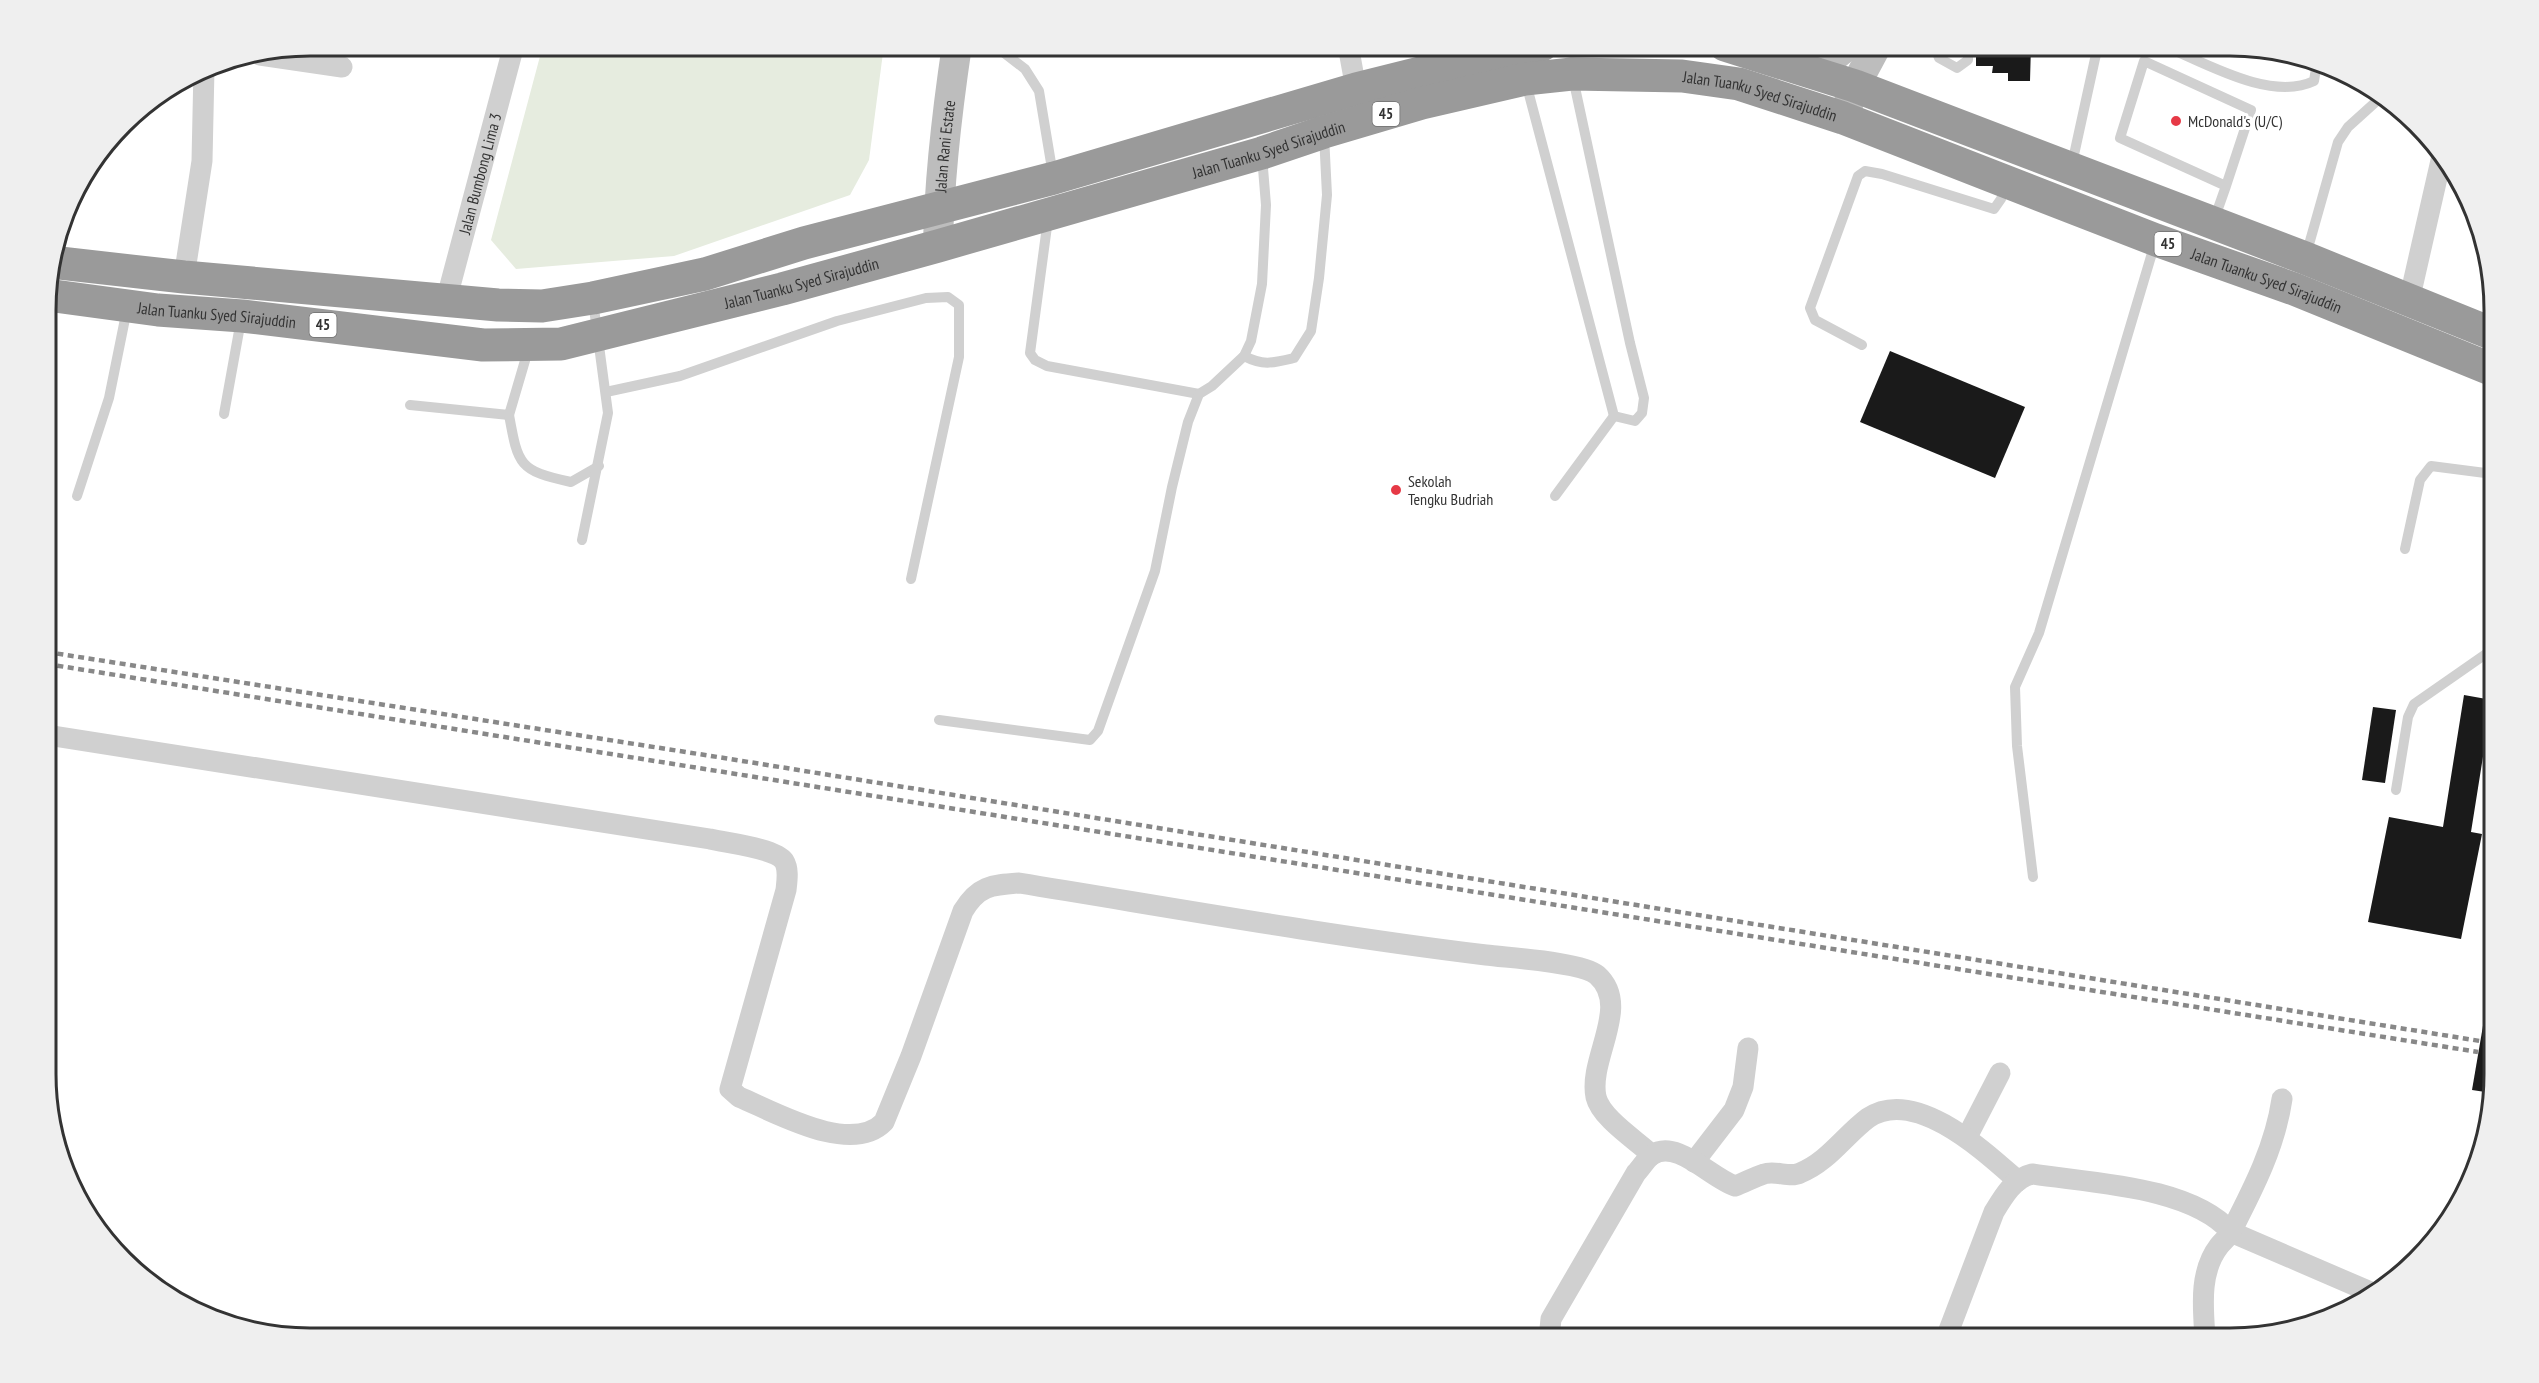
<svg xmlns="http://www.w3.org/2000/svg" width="2539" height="1383" font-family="'PT Sans Narrow',sans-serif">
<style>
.green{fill:#e6ecdf}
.building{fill:#1a1a1a}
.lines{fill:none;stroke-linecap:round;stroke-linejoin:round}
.lane{stroke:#d0d0d0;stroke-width:10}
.street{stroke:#d0d0d0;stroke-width:21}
.secondary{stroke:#bdbdbd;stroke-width:30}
.highway{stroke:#9a9a9a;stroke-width:33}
.rail{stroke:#888;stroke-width:4.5;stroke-dasharray:6 4.5;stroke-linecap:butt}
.poi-dot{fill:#e63946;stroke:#fff;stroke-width:2}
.labels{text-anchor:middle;stroke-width:6;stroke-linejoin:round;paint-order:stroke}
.shield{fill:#fff;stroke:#707070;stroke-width:1.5}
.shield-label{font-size:15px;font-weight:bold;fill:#333}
.street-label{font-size:16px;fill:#333;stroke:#fff}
.poi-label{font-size:16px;fill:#333;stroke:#fff;text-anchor:start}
.rim{fill:none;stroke:#333;stroke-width:3}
</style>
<rect width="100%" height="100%" fill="#fff"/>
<path class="green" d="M543,45H884L869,160L850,195L674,256L516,269L491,240Z"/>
<g class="building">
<path d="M1976,45H2031L2030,81H2008V73H1992L1993,66H1976Z"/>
<path d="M1890,351L2025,407L1995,478L1860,422Z"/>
<path d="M2464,695L2492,700L2471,832L2482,834L2461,939L2368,922L2389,817L2443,827Z"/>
<path d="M2373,707L2396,710L2385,783L2362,780Z"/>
<path d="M2485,1014L2493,1015L2492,1093L2472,1090Z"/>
</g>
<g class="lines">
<g class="lane">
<path d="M994,45L1025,69L1039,91L1053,175"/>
<path d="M1934,45L1939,58L1957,68L1968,60V45"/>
<path d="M2162,45C2204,62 2270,102 2314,81L2317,62"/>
<path d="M1573,78L1630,343L1644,398L1642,413L1635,421L1614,416"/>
<path d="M1526,83L1614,416"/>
<path d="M2072,164L2098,45"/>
<path d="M1048,219L1030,353L1035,360L1047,366L1199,394"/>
<path d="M2214,220L2226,186L2120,138L2144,61L2251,110L2226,186"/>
<path d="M2306,255L2338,142L2348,127L2379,99"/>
<path d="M1862,345L1815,320L1810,308L1858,176L1865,171L1882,174L1994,209L2001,199L2006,186"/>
<path d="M1244,356C1263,366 1273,363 1294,358L1311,331L1319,278L1327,195L1324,135"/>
<path d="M606,392L680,376L837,321L926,298L948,297L959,305V357L911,579"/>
<path d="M410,405L509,415L529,347"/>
<path d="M224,414L241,320"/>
<path d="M509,415C518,465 519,471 571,482L599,466"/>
<path d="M77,496L109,398L127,309"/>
<path d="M1555,496L1614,416"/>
<path d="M582,540L608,413L593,301"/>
<path d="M2405,549L2420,480L2431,466L2493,474"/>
<path d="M939,720L1090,740L1098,731L1155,571L1172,487L1188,422L1199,394L1212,386L1244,356L1251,341L1262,284L1266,205L1262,156"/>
<path d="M2396,790L2408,717L2414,704L2493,649"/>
<path d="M2033,877L2017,746L2015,687L2039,633L2155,243"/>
</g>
<g class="street">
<path d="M1348,45L1356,89"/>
<path d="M260,55L342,67"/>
<path d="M184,277L202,161L204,68"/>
<path id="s1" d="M446,301L514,45"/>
<path d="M2409,301L2442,156"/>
<path d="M47,735L710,839C726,843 775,848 784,861C789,869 787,881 786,890L730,1089L739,1097C775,1112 851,1156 884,1122L911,1056L963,911C978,886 991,885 1019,883C1174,908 1330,936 1486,955C1509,958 1582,962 1597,975C1632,1006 1588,1058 1596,1097C1601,1118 1636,1140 1652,1155"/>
<path d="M1967,1137L2000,1073"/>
<path d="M1694,1162L1734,1110L1743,1087L1748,1048"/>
<path d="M2205,1337C2203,1307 2199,1272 2219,1246C2223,1241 2228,1237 2231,1232L2375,1294"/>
<path d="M1549,1338L1551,1319L1636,1173C1641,1168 1646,1159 1652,1155C1676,1138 1711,1178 1735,1186C1744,1183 1754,1177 1764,1174C1775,1170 1790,1178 1800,1173C1828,1162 1845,1135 1868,1118C1915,1086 1985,1152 2018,1181"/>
<path d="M1946,1338L1994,1212C2003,1197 2014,1178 2032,1174C2090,1183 2191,1186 2231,1232C2253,1189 2275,1147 2282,1099"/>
</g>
<g class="secondary">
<path d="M1776,57H1823L1837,54L1848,45"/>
<path d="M1847,107L1855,86L1877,45"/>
<path id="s2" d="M938,246C939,178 947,112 957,45"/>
</g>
<g class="highway">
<path d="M1725,45L1855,86L2305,258L2493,334"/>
<path d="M51,262L184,277L498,305L542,306L593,298L705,274L804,243L1054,178L1356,89L1504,52L1542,45"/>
<path id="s3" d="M47,295L158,310L242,316L483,345L561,344L782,289L938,246L1262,153L1324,132L1422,103L1525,79L1572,74L1682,76L1739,84L1843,118L2156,240L2294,289L2493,370"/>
</g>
<g class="rail">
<path d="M47,652L724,758L2480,1041"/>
<path d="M47,664L2478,1052"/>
</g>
</g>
<g class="poi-dot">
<circle cx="2176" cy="121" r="6"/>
<circle cx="1396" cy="490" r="6"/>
</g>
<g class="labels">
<g class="shield">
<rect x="1372.5" y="102" width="27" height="24" rx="4.5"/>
<rect x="2154.5" y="232" width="27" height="24" rx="4.5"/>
<rect x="309.5" y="313" width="27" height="24" rx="4.5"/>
</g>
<g class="shield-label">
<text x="1386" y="119">45</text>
<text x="2168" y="249">45</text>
<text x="323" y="330">45</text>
</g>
<g class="street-label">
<text dy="6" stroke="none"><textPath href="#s3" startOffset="1755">Jalan Tuanku Syed Sirajuddin</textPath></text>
<text dy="6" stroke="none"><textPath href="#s2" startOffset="100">Jalan Rani Estate</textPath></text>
<text dy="6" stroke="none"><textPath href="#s3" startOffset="1251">Jalan Tuanku Syed Sirajuddin</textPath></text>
<text dy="6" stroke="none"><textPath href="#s1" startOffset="132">Jalan Bumbong Lima 3</textPath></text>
<text dy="6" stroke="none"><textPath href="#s3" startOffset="2295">Jalan Tuanku Syed Sirajuddin</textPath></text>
<text dy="6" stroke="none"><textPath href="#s3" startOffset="765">Jalan Tuanku Syed Sirajuddin</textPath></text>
<text dy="6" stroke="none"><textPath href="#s3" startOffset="171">Jalan Tuanku Syed Sirajuddin</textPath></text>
</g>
<g class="poi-label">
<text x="2188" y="127">McDonald's (U/C)</text>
<text x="1408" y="487">Sekolah<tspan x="1408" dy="18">Tengku Budriah</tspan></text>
</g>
</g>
<path d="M0 0H2539V1383H0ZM310 56H2230A254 254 0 0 1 2484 310V1074A254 254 0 0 1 2230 1328H310A254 254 0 0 1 56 1074V310A254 254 0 0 1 310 56Z" fill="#efefef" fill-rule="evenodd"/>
<path class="rim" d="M310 56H2230A254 254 0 0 1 2484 310V1074A254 254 0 0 1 2230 1328H310A254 254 0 0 1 56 1074V310A254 254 0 0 1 310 56Z"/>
</svg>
